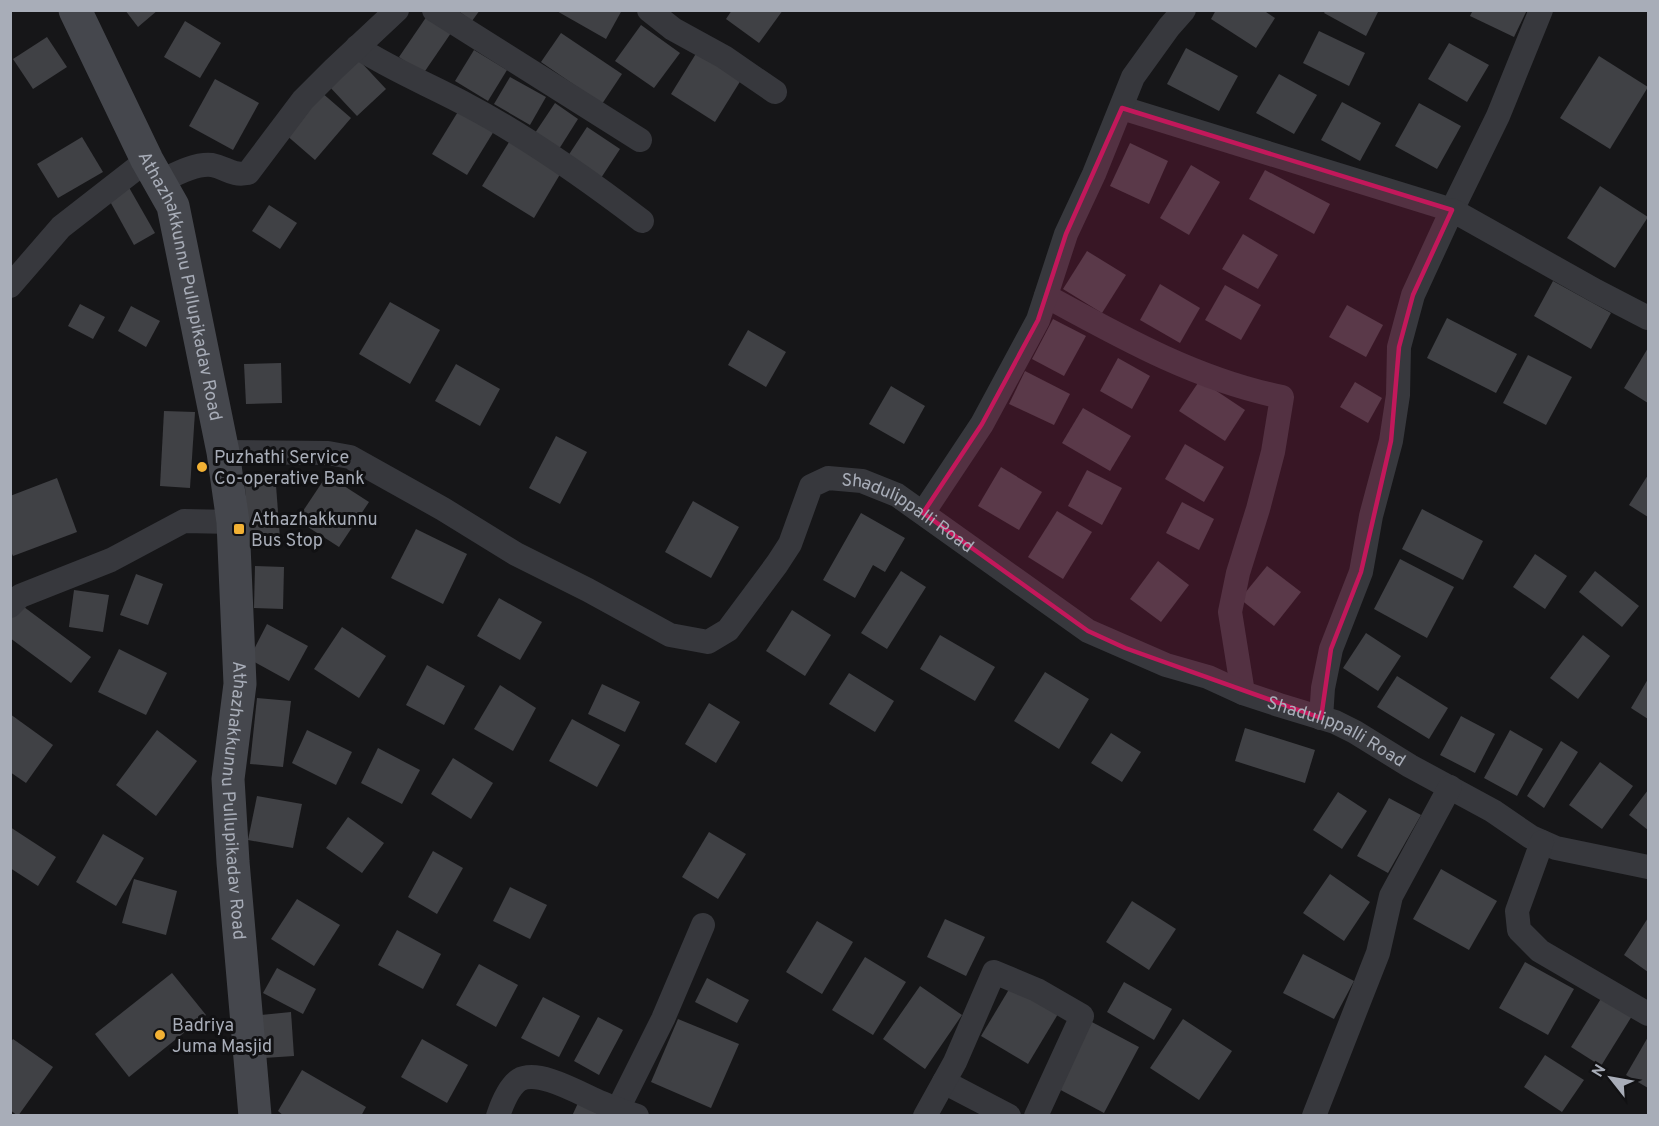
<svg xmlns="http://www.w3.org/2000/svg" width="1659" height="1126" font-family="Overpass,sans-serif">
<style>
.building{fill:#404145}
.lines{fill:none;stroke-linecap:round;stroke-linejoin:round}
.minor{stroke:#37383d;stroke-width:24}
.secondary{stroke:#45474d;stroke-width:33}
.marked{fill:#c2185b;fill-opacity:0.2;stroke:#c2185b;stroke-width:4.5;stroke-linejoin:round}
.poi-dot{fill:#f2b134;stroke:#111113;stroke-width:2}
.labels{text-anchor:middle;stroke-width:6;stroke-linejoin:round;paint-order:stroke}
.street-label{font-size:18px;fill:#a8adb8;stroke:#111113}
.poi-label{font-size:18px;fill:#a8adb8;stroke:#111113;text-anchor:start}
</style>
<rect width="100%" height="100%" fill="#161618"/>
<g class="building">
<path d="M125,10H158L138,27Z"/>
<path d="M457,10H480L472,21Z"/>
<path d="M555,10H622L606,39Z"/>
<path d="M732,10H783L759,43L726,19Z"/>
<path d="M1216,10H1263L1275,18L1256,48L1211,19Z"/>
<path d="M1326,10H1379L1366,36L1324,13Z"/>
<path d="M1473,10H1527L1514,37L1470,16Z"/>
<path d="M427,16L451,33L423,74L399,57Z"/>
<path d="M185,21L221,43L200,78L164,57Z"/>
<path d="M641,25L680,53L654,88L615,61Z"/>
<path d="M1319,31L1365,53L1349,86L1303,63Z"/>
<path d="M561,33L622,74L602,104L541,62Z"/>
<path d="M47,37L67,67L33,89L13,59Z"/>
<path d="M1449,43L1489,65L1467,102L1428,79Z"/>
<path d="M1186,48L1238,76L1219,111L1167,84Z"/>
<path d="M474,50L507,70L488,101L455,81Z"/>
<path d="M697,52L741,80L715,122L671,94Z"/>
<path d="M1599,56L1648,87L1610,149L1560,118Z"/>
<path d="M357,58L386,89L357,116L328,85Z"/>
<path d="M1279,74L1317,95L1294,134L1256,113Z"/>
<path d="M510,77L546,97L530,125L494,104Z"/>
<path d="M215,79L259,103L233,150L189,126Z"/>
<path d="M321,92L351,118L315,160L285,134Z"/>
<path d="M1342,102L1381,123L1360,161L1321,140Z"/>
<path d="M555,103L578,119L559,149L535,133Z"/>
<path d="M1419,103L1461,126L1437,169L1395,146Z"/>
<path d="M459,110L494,131L467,175L432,154Z"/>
<path d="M587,127L620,149L601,178L568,156Z"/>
<path d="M82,137L103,172L58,198L37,164Z"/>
<path d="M511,139L562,171L534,218L482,186Z"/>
<path d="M1130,143L1168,161L1149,204L1110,186Z"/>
<path d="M1191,165L1220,182L1189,235L1160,218Z"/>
<path d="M1265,170L1330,204L1314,234L1249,199Z"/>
<path d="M127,184L155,233L134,245L107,196Z"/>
<path d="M1600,186L1648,217L1615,268L1567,238Z"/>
<path d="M269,205L297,223L280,249L252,231Z"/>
<path d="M1243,234L1278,255L1258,289L1222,269Z"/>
<path d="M1087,251L1126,275L1102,313L1063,289Z"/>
<path d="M1553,281L1611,313L1591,349L1534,316Z"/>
<path d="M1160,284L1200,308L1180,343L1140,320Z"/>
<path d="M1225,285L1261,305L1241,340L1205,320Z"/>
<path d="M390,302L440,330L410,384L359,354Z"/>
<path d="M80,304L105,317L93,339L68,326Z"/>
<path d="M1347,305L1383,325L1366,357L1329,337Z"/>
<path d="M131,306L160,321L146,347L118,331Z"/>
<path d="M1447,318L1517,354L1496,393L1427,358Z"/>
<path d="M1053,319L1086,336L1064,376L1032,359Z"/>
<path d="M748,330L786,352L766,387L728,365Z"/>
<path d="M1648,348V403L1624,388Z"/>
<path d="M1528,355L1572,377L1546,425L1503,403Z"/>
<path d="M1118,358L1150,376L1132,409L1100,391Z"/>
<path d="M281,363L282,403L246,404L244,364Z"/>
<path d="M456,364L500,389L480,426L435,401Z"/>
<path d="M1025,371L1070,394L1054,425L1009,404Z"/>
<path d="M1200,380L1245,410L1225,441L1179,411Z"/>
<path d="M1355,382L1382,398L1368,423L1340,407Z"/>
<path d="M891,386L925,406L904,444L869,424Z"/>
<path d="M1083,408L1131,436L1110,471L1062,443Z"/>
<path d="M164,411L195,412L190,488L160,486Z"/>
<path d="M556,436L587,452L560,504L529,488Z"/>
<path d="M1185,444L1224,467L1204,502L1165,479Z"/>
<path d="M1001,467L1042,492L1019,530L978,506Z"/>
<path d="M1087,470L1122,488L1102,525L1068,506Z"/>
<path d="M275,472L280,538L249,541L244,474Z"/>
<path d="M327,475L369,502L339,547L297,520Z"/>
<path d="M1648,475V517L1629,505Z"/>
<path d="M57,478L77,532L13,556L10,549V496Z"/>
<path d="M693,501L739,527L711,578L665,552Z"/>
<path d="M1182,502L1214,519L1199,550L1166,533Z"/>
<path d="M1422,509L1483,541L1463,580L1402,549Z"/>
<path d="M1057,511L1092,532L1063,579L1028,557Z"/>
<path d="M861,513L905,538L885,572L873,565L855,598L823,580Z"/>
<path d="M416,529L467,554L443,604L391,578Z"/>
<path d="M1535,554L1567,576L1545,609L1513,587Z"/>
<path d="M1400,559L1454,587L1427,638L1374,609Z"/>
<path d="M1158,561L1189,585L1161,622L1130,599Z"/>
<path d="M255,566L284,567L283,609L254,608Z"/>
<path d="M1267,566L1301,592L1274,626L1240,599Z"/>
<path d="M901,571L926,587L887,649L861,633Z"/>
<path d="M1595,571L1639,606L1622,627L1579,592Z"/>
<path d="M136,574L163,584L148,625L120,615Z"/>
<path d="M74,590L109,595L103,632L69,627Z"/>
<path d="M499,598L542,622L520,660L477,636Z"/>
<path d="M20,604L91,657L71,683L10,638V617Z"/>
<path d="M792,610L831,635L805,676L766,651Z"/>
<path d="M267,624L308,646L289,681L249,659Z"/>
<path d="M342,627L386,656L359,698L314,669Z"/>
<path d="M1366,633L1401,656L1378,691L1343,668Z"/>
<path d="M940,635L995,667L975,701L920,669Z"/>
<path d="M1583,635L1610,656L1578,699L1550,678Z"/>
<path d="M119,649L167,673L146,715L98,692Z"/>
<path d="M427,665L465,686L444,725L406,705Z"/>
<path d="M1045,672L1089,699L1059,749L1014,721Z"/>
<path d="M849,673L894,701L875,732L829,704Z"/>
<path d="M1397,676L1448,708L1429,739L1377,707Z"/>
<path d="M1648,679V719L1631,708Z"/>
<path d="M602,684L640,702L625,732L588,714Z"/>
<path d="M500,685L536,708L513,751L474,729Z"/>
<path d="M257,698L291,701L283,767L250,764Z"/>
<path d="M709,703L740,722L716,763L685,744Z"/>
<path d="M10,714L53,745L26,783L10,772Z"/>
<path d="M1461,716L1495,734L1475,773L1440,755Z"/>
<path d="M572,719L620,745L597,787L549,761Z"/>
<path d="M1245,728L1315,750L1305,783L1235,761Z"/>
<path d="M157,730L197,761L156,816L116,785Z"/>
<path d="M307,730L352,752L336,785L292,763Z"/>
<path d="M1510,730L1543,749L1517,796L1484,778Z"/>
<path d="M1111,733L1141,752L1122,782L1091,763Z"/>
<path d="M1561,741L1578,752L1544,808L1527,796Z"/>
<path d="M378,748L420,770L402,804L361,783Z"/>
<path d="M453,758L493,783L471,819L431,794Z"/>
<path d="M1600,762L1633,786L1602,829L1569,805Z"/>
<path d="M1648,790V830L1629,815Z"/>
<path d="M1338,792L1367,811L1342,849L1313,830Z"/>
<path d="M257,796L302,804L293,848L248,840Z"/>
<path d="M1389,798L1421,815L1388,873L1357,856Z"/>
<path d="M348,817L384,843L362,873L326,848Z"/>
<path d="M10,827L56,857L38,886L10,868Z"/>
<path d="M709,832L746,854L718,899L682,877Z"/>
<path d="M103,834L144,858L116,906L76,882Z"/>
<path d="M433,851L463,868L437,914L408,897Z"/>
<path d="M1441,869L1497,901L1469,950L1413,919Z"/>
<path d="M1330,874L1370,902L1344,941L1303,913Z"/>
<path d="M134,879L177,891L166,935L122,923Z"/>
<path d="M510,887L547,905L530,939L493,921Z"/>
<path d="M297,899L340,925L314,966L271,939Z"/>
<path d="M1132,901L1176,929L1149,970L1106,942Z"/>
<path d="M1648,918V972L1624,955Z"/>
<path d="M945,919L985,937L966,976L927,957Z"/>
<path d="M817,921L853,942L822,994L786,972Z"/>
<path d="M397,930L441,954L423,989L378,965Z"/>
<path d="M1303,954L1354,981L1334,1019L1283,993Z"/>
<path d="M865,957L906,982L873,1035L832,1010Z"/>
<path d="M1525,962L1574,989L1548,1035L1499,1008Z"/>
<path d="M479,964L518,985L496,1027L456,1005Z"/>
<path d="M277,968L316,989L303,1014L263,993Z"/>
<path d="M172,973L206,1015L129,1077L95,1034Z"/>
<path d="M707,978L749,1000L737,1023L695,1002Z"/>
<path d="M1124,982L1172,1009L1154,1040L1107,1012Z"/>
<path d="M920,986L962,1015L925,1069L883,1039Z"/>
<path d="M1011,986L1058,1014L1028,1064L981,1036Z"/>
<path d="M543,997L580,1016L559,1057L521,1038Z"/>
<path d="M1602,997L1632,1016L1601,1066L1571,1047Z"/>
<path d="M291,1012L294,1056L264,1058L261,1015Z"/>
<path d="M598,1017L623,1030L599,1075L574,1061Z"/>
<path d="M678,1019L739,1044L711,1108L651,1082Z"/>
<path d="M1183,1019L1232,1051L1199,1100L1150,1068Z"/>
<path d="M1090,1021L1139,1047L1104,1113L1055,1087Z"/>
<path d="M1648,1037V1088L1626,1075Z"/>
<path d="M13,1039L53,1067L18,1116L10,1110V1043Z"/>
<path d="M422,1039L468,1065L447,1103L401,1077Z"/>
<path d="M1545,1055L1584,1080L1562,1112L1524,1087Z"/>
<path d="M302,1070L366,1107L361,1116H284L278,1111Z"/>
<path d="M578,1103L602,1116H572Z"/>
</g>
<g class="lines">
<g class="minor">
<path d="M434,10L640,140"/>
<path d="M649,10L673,29L724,57L775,92"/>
<path d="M357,47C392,70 430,85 467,105C528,137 587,179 642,221"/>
<path d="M1122,108L1452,210L1498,116L1541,10"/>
<path d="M159,182C174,175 195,163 212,165C227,168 231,176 248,173L303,100L334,69L397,10"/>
<path d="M10,286L61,227L147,160"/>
<path d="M1046,296C1121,337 1197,380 1282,397L1273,452L1258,509L1238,573L1230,612L1243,693"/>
<path id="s1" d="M223,452L328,453L350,457L443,509L516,554L588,590L670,635L708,642L728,630L777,564L790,544L811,486L828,478L862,481L897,495L1088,631L1166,665L1208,677L1243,693L1279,705L1335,722L1355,732L1410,766L1493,811L1531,837L1556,848L1648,867"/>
<path d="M923,513L982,424L1038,320L1066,234L1094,174L1133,77L1169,27L1184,10"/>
<path d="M10,606L20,596L111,560L184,521L233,522"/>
<path d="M1321,718L1323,688L1331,649L1361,572L1371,516L1391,441L1398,395L1399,347L1413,295L1452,210L1596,291L1648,318"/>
<path d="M1542,842L1517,911L1519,930L1540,951L1648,1014"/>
<path d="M944,1082L1009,1116"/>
<path d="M618,1109L663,1019L703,925"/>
<path d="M498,1116C502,1104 509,1087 519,1080C539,1068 584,1096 602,1103C613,1108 625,1112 637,1116"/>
<path d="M925,1116L955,1062L994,972L1037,990L1082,1016L1036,1116"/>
<path d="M1314,1116L1378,953L1391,896L1450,787"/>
</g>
<path class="secondary" id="s2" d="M75,10L147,160L173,206L223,452L233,522L240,684L228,779L233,862L255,1116"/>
</g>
<path class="marked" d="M1122,108L1452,210L1413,295L1399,347L1391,441L1361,572L1331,649L1321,718L1125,648L1088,631L923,513L982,424L1038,320L1066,234Z"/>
<g class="poi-dot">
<circle cx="202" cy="467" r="6"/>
<rect x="233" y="523" width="12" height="12" rx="3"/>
<circle cx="160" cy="1035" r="6"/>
</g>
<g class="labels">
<g class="street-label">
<text dy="6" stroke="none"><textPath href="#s2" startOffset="298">Athazhakkunnu Pullupikadav Road</textPath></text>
<text dy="6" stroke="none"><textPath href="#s1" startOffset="831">Shadulippalli Road</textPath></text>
<text dy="6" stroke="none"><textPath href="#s1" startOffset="1317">Shadulippalli Road</textPath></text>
<text dy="6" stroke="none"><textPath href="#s2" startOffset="820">Athazhakkunnu Pullupikadav Road</textPath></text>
</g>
<g class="poi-label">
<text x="214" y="463">Puzhathi Service<tspan x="214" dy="21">Co-operative Bank</tspan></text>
<text x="251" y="525">Athazhakkunnu<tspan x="251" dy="21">Bus Stop</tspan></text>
<text x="172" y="1031">Badriya<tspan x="172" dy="21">Juma Masjid</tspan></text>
</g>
</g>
<rect width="1659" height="1126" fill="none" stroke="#a8adb8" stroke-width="24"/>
<g transform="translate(1611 1078) rotate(301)" stroke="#111113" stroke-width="4.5" paint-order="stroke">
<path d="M0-4.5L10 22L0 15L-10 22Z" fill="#a8adb8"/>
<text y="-9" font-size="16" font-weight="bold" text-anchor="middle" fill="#a8adb8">N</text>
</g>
</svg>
